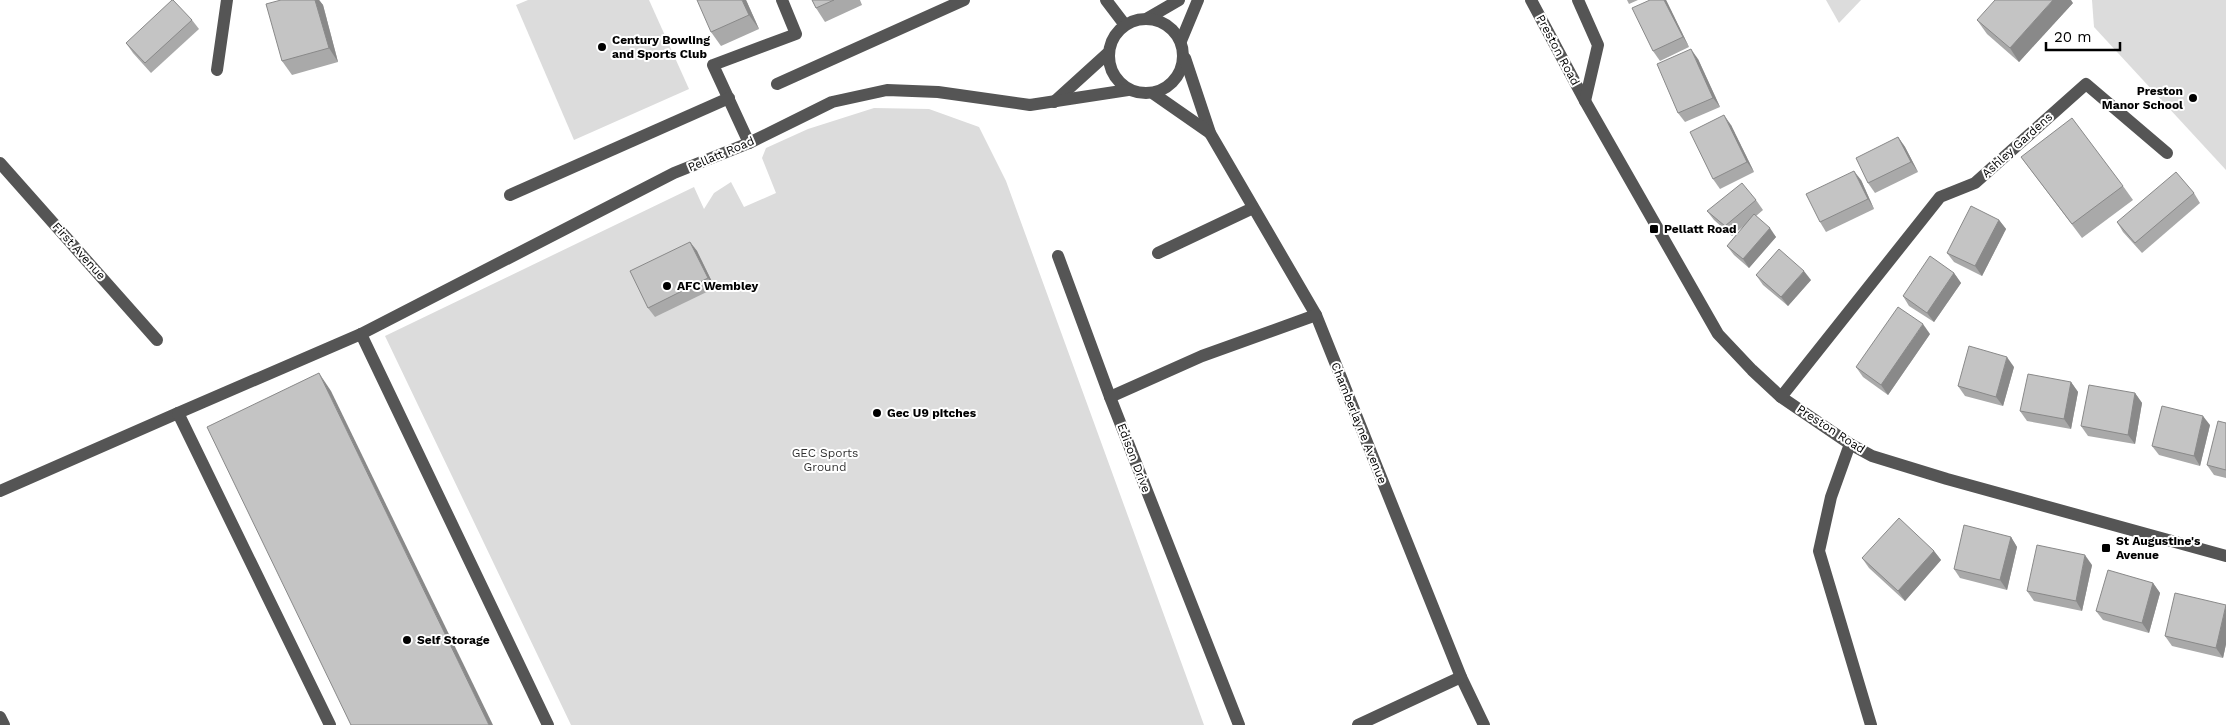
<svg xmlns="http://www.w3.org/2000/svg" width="2226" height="725" font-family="'Work Sans',sans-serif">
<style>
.green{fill:#dcdcdc}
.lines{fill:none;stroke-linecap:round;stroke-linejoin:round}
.minor{stroke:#555;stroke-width:12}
.wall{fill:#a9a9a9}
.shaded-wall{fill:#898989}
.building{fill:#c4c4c4;stroke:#898989}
.poi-dot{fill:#000;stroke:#fff;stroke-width:2}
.labels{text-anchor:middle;stroke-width:4;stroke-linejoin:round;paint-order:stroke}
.poi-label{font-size:12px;font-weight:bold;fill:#000;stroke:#fff;text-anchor:start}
.street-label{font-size:12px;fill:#000;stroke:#fff}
.park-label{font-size:12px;fill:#333;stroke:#fff}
</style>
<rect width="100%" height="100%" fill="#fff"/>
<g class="green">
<path d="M528,0H649L689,89L574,140L516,5Z"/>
<path d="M1826,0H1861L1839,23Z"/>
<path d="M2092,0H2226V170L2094,27Z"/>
<path d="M874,108L929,109L979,127L1006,181L1204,725H571L385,336L694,187L704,209L714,193L731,182L744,207L776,193L762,158L766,148L808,129Z"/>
</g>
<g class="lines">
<g class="minor">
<path d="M1106,0L1125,25"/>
<path d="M1531,0L1585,101L1718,334L1752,370L1781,397L1850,444L1872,456L1947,479L2226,556"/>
<path d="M1578,0L1598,45L1585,101"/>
<path d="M1148,18L1179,0"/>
<circle cx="1146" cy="56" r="37"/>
<path d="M1181,41L1198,0"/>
<path d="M1185,58L1210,133L1316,315L1461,677L1484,725"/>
<path d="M217,70L227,0"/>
<path d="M777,84L964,0"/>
<path d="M1154,94L1210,133"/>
<path d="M1054,102L1108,53"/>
<path d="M749,143L713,65L796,34L782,0"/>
<path d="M0,163L157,340"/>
<path d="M510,195L729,98"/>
<path d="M1158,253L1253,208"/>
<path d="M1058,256L1110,397"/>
<path d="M361,334L548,725"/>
<path d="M1781,397L1940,197L1975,183L2086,84L2167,153"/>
<path d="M1850,444L1831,497L1819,551L1871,725"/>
<path d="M0,491L178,413"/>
<path d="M0,717L4,725"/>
<path d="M330,725L178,413L361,334L674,173L749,143L832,102L887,90L938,92L1030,105L1128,90"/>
<path d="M1239,725L1110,397L1202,356L1316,315"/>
<path d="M1358,725L1461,677"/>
</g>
</g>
<g class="wall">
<path d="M281,0H319L323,5L338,62L292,75L282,61Z"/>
<path d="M746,0L759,29L721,46L711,32Z"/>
<path d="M812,0H860L862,5L825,22L816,8Z"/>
<path d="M1627,0H1638L1629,4Z"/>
<path d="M1650,0H1666L1668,4L1689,47L1660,61L1653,51Z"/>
<path d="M2073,3L2019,62L1987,34L1977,20Z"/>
<path d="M192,20L199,29L151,73L133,53L126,43Z"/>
<path d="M1698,59L1720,107L1685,122L1678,113Z"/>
<path d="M1731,125L1754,172L1720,189L1713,179Z"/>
<path d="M1898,137L1905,147L1918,172L1875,193L1868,183Z"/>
<path d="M2021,157L2123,186L2133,200L2082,238Z"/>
<path d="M1861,180L1874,209L1826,232L1820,222Z"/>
<path d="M2194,193L2200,203L2142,253L2123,232L2117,222Z"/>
<path d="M1756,200L1763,210L1756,216L1776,237L1749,268L1734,255L1727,246L1746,224L1732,236L1714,220L1707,211Z"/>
<path d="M1999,220L2006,229L1982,276L1954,262L1947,253Z"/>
<path d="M690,242L697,251L715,288L655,317L648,308Z"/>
<path d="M1954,273L1961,283L1934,322L1909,306L1903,296Z"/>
<path d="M1756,275L1811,280L1788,306L1763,285Z"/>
<path d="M1930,334L1888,395L1863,377L1856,367Z"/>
<path d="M2014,367L2003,406L1965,396L1958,386Z"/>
<path d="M2071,382L2078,392L2071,429L2027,421L2020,411Z"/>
<path d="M2135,393L2142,403L2135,444L2088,436L2081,426Z"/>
<path d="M2226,423V478L2214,475L2207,465Z"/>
<path d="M2210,425L2200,466L2159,455L2152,446Z"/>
<path d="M2011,537L2017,547L2007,590L1960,578L1954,569Z"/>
<path d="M1934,551L1941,560L1905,601L1869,568L1862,558Z"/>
<path d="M2092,565L2082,611L2034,601L2027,591Z"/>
<path d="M2153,583L2160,593L2149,633L2103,620L2096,611Z"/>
<path d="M2226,605V644L2223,658L2172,646L2165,636Z"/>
</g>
<g class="shaded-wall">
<path d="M315,0H319L323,5L338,62L329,48Z"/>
<path d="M742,0H746L759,29L749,15Z"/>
<path d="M1664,0H1666L1668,4L1689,47L1683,37Z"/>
<path d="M2053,0H2071L2073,3L2019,62L2010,48Z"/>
<path d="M1691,49L1698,59L1720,107L1713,98Z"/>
<path d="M1724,115L1731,125L1754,172L1747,162Z"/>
<path d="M1898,137L1905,147L1918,172L1911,162Z"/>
<path d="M1854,171L1861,180L1874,209L1868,199Z"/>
<path d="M1999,220L2006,229L1982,276L1975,266Z"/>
<path d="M1770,228L1776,237L1749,268L1743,259Z"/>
<path d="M690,242L697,251L715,288L708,278Z"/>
<path d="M1804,271L1811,280L1788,306L1781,297Z"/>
<path d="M1954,273L1961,283L1934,322L1927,313Z"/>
<path d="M1923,324L1930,334L1888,395L1881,385Z"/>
<path d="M2007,357L2014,367L2003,406L1996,397Z"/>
<path d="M319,373L331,391L493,725H489Z"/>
<path d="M2071,382L2078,392L2071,429L2064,419Z"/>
<path d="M2135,393L2142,403L2135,444L2128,435Z"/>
<path d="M2203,416L2210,425L2200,466L2194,456Z"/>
<path d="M2011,537L2017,547L2007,590L2000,580Z"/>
<path d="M1934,551L1941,560L1905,601L1898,591Z"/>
<path d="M2085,555L2092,565L2082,611L2076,601Z"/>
<path d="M2153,583L2160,593L2149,633L2142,623Z"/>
<path d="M2226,606V644L2223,658L2216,648Z"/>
</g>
<g class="building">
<path d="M172,0H173L192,20L145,63L126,43Z"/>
<path d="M281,0H315L329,48L282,61L266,4Z"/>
<path d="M697,0H742L749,15L711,32Z"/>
<path d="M812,0H834L816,8Z"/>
<path d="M1650,0H1664L1683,37L1653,51L1632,8Z"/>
<path d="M1995,0H2053L2010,48L1977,20Z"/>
<path d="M1691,49L1713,98L1678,113L1657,64Z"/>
<path d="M1724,115L1747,162L1713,179L1690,132Z"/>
<path d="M2072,118L2123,186L2072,224L2021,157Z"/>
<path d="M1898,137L1911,162L1868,183L1856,158Z"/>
<path d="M1854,171L1868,199L1820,222L1806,194Z"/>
<path d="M2176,172L2194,193L2135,243L2117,222Z"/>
<path d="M1742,183L1756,200L1725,226L1707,211Z"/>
<path d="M1971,206L1999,220L1975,266L1947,253Z"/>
<path d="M1754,214L1770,228L1743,259L1727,246Z"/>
<path d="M690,242L708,278L648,308L630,271Z"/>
<path d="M1779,249L1804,271L1781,297L1756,275Z"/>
<path d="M1930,256L1954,273L1927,313L1903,296Z"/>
<path d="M1898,307L1923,324L1881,385L1856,367Z"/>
<path d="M1969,346L2007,357L1996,397L1958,386Z"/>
<path d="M319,373L489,725H351L207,427Z"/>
<path d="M2028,374L2071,382L2064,419L2020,411Z"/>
<path d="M2089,385L2135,393L2128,435L2081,426Z"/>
<path d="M2162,406L2203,416L2194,456L2152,446Z"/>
<path d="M2218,421L2226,423V470L2207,465Z"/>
<path d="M1899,518L1934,551L1898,591L1862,558Z"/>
<path d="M1964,525L2011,537L2000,580L1954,569Z"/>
<path d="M2037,545L2085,555L2076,601L2027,591Z"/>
<path d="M2108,570L2153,583L2142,623L2096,611Z"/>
<path d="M2175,593L2226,605L2216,648L2165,636Z"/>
</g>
<g class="poi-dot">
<circle cx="602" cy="47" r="5"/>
<circle cx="2193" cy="98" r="5"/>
<rect x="1649" y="224" width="10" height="10" rx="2.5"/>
<circle cx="667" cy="286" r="5"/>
<circle cx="877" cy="413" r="5"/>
<rect x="2101" y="543" width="10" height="10" rx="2.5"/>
<circle cx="407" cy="640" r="5"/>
</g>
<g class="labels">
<g class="poi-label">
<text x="612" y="44">Century Bowling<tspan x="612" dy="14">and Sports Club</tspan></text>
<text x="2183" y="95" text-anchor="end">Preston<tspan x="2183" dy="14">Manor School</tspan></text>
<text x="1664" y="233">Pellatt Road</text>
<text x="677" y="290">AFC Wembley</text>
<text x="887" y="417">Gec U9 pitches</text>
<text x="2116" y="545">St Augustine's<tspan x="2116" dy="14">Avenue</tspan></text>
<text x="417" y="644">Self Storage</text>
</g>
<g class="street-label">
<text transform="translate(1558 50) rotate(62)" y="4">Preston Road</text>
<text transform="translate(2017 145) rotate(-42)" y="4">Ashley Gardens</text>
<text transform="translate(721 154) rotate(-23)" y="4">Pellatt Road</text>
<text transform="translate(79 251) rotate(48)" y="4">First Avenue</text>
<text transform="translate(1359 423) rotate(68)" y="4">Chamberlayne Avenue</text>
<text transform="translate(1831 429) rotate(33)" y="4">Preston Road</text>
<text transform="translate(1134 458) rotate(69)" y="4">Edison Drive</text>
</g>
<g class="park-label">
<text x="825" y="457">GEC Sports<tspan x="825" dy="14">Ground</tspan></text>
</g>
</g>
<path d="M2046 42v8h74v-8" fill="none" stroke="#000000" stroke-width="2.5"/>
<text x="2054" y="42" font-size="15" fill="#000000" stroke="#ffffff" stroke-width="4" paint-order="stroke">20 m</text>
</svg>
